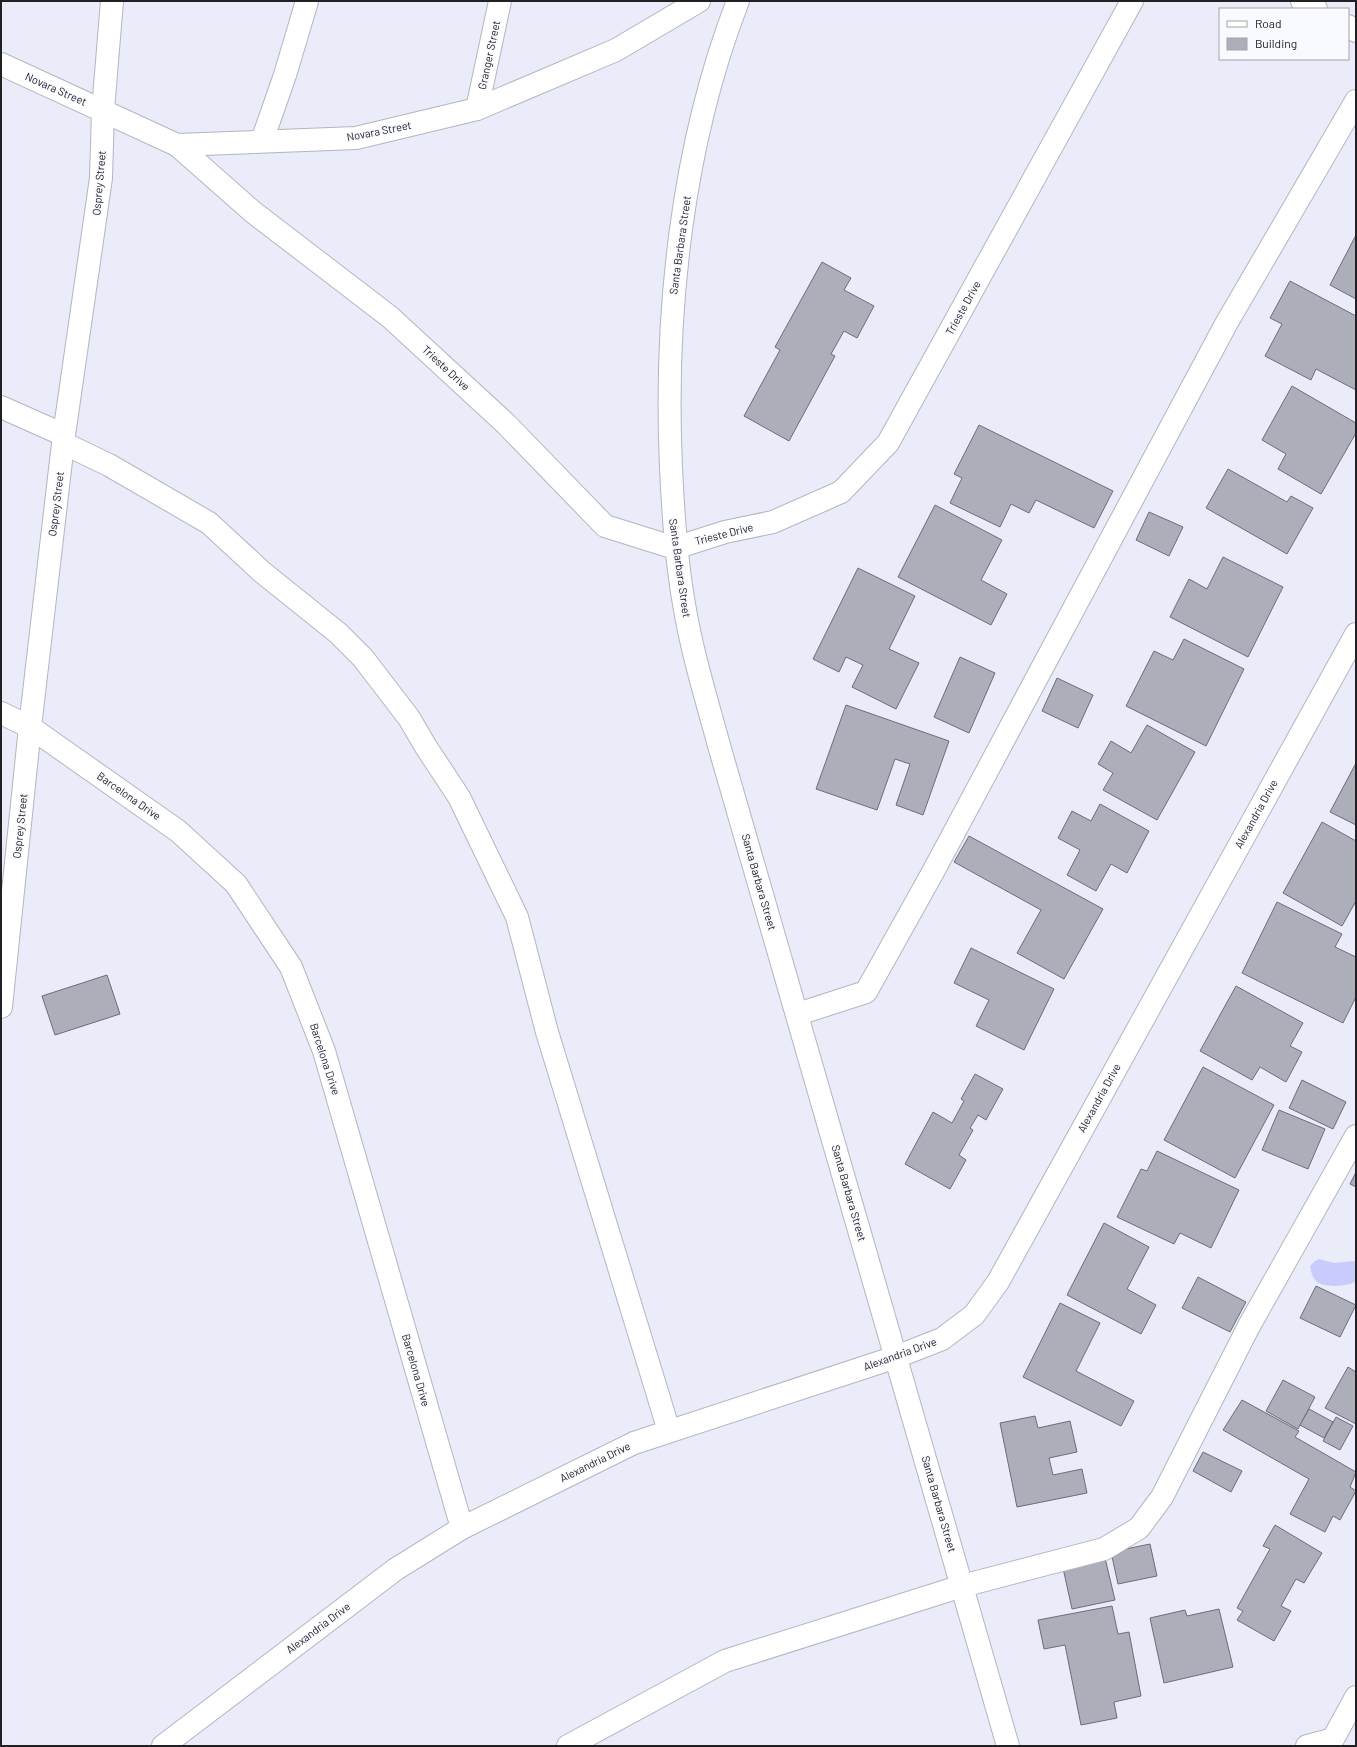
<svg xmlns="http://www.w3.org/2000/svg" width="1357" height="1747" font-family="Barlow,sans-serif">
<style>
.water{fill:#c8ccfd}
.building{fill:#acaeba;stroke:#6c6d79}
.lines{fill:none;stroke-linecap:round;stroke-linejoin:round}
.minor-casing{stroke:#b3b5c1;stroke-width:24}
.minor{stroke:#fff;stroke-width:22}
.labels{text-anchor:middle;stroke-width:3;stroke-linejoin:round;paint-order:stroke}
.street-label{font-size:11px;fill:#202025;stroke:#f9faff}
</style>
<rect width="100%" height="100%" fill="#eaecf9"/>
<path class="water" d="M1319,1259L1334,1263L1353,1261L1356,1263V1281C1349,1287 1322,1288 1316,1281C1312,1277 1311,1271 1310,1266L1315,1261Z"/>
<g class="building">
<path d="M1356,235V299L1330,285Z"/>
<path d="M822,262L851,278L844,290L874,306L857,338L844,331L831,354L835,356L789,441L744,416L780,350L775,347Z"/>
<path d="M1290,281L1356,316V390L1316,369L1311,380L1265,356L1282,324L1270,318Z"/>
<path d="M1292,386L1356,423V433L1321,494L1278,469L1286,454L1262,440Z"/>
<path d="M979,425L1113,491L1094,528L1036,500L1029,513L1011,504L1000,527L950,503L962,478L954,474Z"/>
<path d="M1228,469L1287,502L1291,496L1313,508L1287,554L1206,508Z"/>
<path d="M935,505L1002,540L981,580L1007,594L991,625L898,577Z"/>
<path d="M1149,512L1183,527L1169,556L1136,540Z"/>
<path d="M1223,557L1283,587L1248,657L1170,617L1189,579L1207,589Z"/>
<path d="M858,568L915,596L889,649L919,663L896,709L852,687L863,665L846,657L839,672L813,659Z"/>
<path d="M1184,639L1244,669L1206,746L1126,706L1154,651L1173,660Z"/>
<path d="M960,657L995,673L969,733L934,717Z"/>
<path d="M1057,678L1093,695L1078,728L1042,711Z"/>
<path d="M846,705L949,741L923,815L896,805L910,764L895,759L877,810L816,789Z"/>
<path d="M1147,725L1195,752L1157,820L1103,790L1113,773L1098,764L1111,741L1131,753Z"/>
<path d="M1356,763V825L1330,812Z"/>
<path d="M1100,804L1149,831L1127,873L1111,864L1096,891L1067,875L1080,850L1058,838L1072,811L1091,821Z"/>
<path d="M1322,822L1356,841V901L1342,926L1283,893Z"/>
<path d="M969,836L1103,909L1064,979L1017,953L1041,910L954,862Z"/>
<path d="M1277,902L1342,934L1335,947L1356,957V997L1343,1023L1242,973Z"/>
<path d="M971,948L1054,989L1024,1050L976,1026L989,1000L954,983Z"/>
<path d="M107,975L120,1014L55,1035L42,996Z"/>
<path d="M1236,986L1303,1023L1290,1046L1302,1052L1286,1082L1260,1067L1252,1080L1200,1051Z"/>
<path d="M1203,1067L1274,1105L1235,1178L1164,1140Z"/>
<path d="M975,1074L1003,1089L986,1120L978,1115L970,1128L973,1130L959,1155L966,1160L950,1189L905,1164L933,1112L952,1123L964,1101L961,1099Z"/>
<path d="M1302,1080L1346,1102L1333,1129L1289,1108Z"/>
<path d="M1279,1110L1325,1129L1308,1169L1262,1150Z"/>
<path d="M1157,1151L1239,1190L1211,1248L1180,1233L1174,1244L1117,1217L1141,1169L1147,1171Z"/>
<path d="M1356,1172V1187L1350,1184Z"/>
<path d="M1104,1223L1149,1247L1127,1289L1156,1305L1141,1334L1067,1295Z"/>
<path d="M1198,1277L1246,1302L1230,1332L1182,1308Z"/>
<path d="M1316,1286L1356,1305L1340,1337L1300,1318Z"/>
<path d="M1060,1303L1100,1323L1076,1371L1134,1401L1121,1426L1023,1377Z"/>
<path d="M1348,1367L1356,1372V1424L1325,1408Z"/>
<path d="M1283,1380L1315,1397L1298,1429L1266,1411Z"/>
<path d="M1242,1400L1299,1431L1295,1437L1356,1472L1350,1487L1356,1491L1340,1520L1333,1516L1325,1532L1290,1514L1309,1479L1223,1430Z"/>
<path d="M1309,1409L1333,1422L1324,1438L1300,1425Z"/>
<path d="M1035,1416L1038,1428L1070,1421L1077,1452L1049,1458L1053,1475L1082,1469L1087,1493L1017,1507L1000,1423Z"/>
<path d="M1336,1417L1353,1426L1340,1450L1323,1441Z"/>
<path d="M1203,1452L1242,1471L1231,1492L1193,1471Z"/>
<path d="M1275,1525L1322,1553L1304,1583L1296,1579L1281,1606L1291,1611L1274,1641L1237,1620L1243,1611L1237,1608L1270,1549L1263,1546Z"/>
<path d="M1150,1544L1157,1576L1118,1584L1111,1552Z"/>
<path d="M1105,1558L1115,1600L1072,1609L1063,1568Z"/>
<path d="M1112,1606L1118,1634L1129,1632L1141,1696L1114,1702L1117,1718L1081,1725L1065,1645L1044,1649L1038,1620Z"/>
<path d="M1219,1609L1233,1667L1164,1683L1150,1618L1185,1610L1187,1616Z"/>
</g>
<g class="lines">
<defs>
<g id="minor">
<path d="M738,1C682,145 664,313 671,467C673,513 676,559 684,604C692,653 707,701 720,749L1008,1746"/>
<path d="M1302,1L1316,9"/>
<path d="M1348,26L1356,31"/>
<path d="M1,64L177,145L356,138L477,109L616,50L699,1"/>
<path d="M477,109L500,1"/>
<path d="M262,141L285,75L307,1"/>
<path d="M177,145L253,212L390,317L506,424L605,526L675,548L725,532L773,522L841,492L888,443L1132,1"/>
<path d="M1,407L64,435"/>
<path d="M63,443L109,465L209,523L262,572L338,633L363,658L409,718L426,747L459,797L517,917L547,1032L669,1431"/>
<path d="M1,713L30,727L178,831L236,884L291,967L324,1051L462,1528"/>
<path d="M1,1007L30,727L64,435L101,178L103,110L112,1"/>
<path d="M798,1014L866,992L933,872L1226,324L1356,101"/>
<path d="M163,1746L396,1569L462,1528L634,1443L896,1357L942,1339L974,1315L998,1282L1356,634"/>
<path d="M568,1746L725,1661L962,1586L1104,1549L1139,1528L1162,1497L1249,1326L1356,1136"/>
<path d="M1307,1746L1333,1739L1356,1697"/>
</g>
</defs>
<use href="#minor" class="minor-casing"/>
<use href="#minor" class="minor"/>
</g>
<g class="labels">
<g class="street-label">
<text transform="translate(489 55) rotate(-78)" y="4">Granger Street</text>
<text transform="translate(56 89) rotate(24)" y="4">Novara Street</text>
<text transform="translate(379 131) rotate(-11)" y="4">Novara Street</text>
<text transform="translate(99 183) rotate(-85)" y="4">Osprey Street</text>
<text transform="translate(680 245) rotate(-82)" y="4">Santa Barbara Street</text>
<text transform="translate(963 308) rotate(-61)" y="4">Trieste Drive</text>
<text transform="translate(446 368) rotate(43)" y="4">Trieste Drive</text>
<text transform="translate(56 504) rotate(-83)" y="4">Osprey Street</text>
<text transform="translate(724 534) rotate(-14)" y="4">Trieste Drive</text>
<text transform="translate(680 568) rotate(82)" y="4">Santa Barbara Street</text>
<text transform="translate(129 796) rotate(35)" y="4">Barcelona Drive</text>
<text transform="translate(1256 814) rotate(-61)" y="4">Alexandria Drive</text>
<text transform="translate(20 826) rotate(-84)" y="4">Osprey Street</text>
<text transform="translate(759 882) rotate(74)" y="4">Santa Barbara Street</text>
<text transform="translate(325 1059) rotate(72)" y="4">Barcelona Drive</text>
<text transform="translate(1099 1098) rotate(-61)" y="4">Alexandria Drive</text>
<text transform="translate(849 1193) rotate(74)" y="4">Santa Barbara Street</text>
<text transform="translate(900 1354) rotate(-20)" y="4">Alexandria Drive</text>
<text transform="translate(416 1370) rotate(74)" y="4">Barcelona Drive</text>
<text transform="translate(595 1462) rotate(-26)" y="4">Alexandria Drive</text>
<text transform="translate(939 1504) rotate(74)" y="4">Santa Barbara Street</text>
<text transform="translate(318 1628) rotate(-37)" y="4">Alexandria Drive</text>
</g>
</g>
<rect width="1357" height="1747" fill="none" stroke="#202025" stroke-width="4"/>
<rect x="1219" y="8" width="130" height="52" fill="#f9faff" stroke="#a2a3a8"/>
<rect x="1227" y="21" width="20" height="6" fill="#ffffff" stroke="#a2a3a8"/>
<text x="1255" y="28" font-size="12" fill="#202025">Road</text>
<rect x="1227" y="38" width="20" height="12" fill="#acaeba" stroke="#a2a3a8"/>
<text x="1255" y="48" font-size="12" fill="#202025">Building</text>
</svg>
